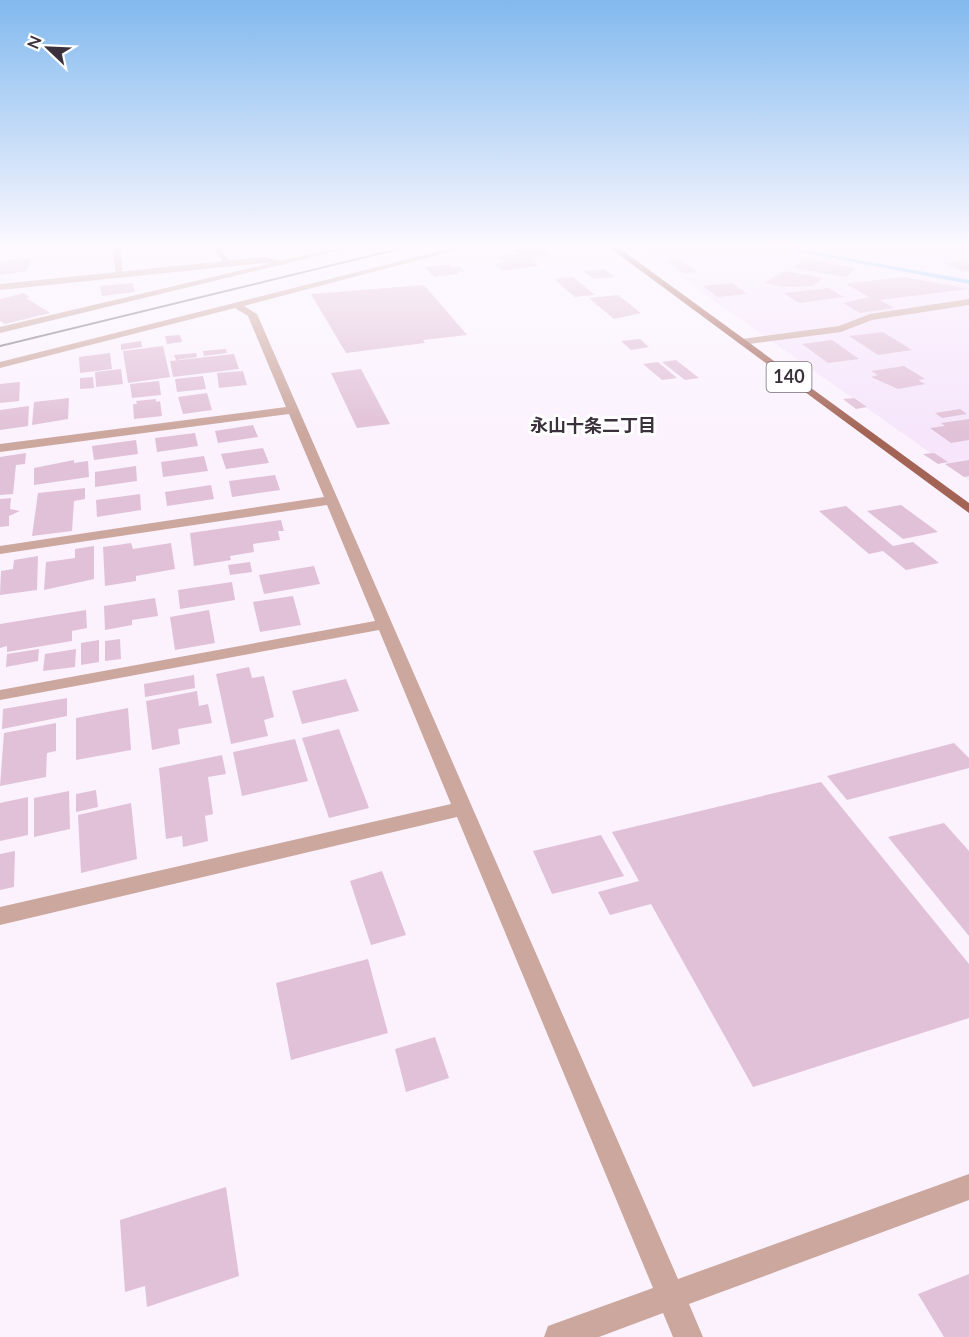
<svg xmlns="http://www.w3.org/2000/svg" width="969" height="1337" font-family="Lato,'Noto Sans JP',sans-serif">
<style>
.built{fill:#f6e5fb}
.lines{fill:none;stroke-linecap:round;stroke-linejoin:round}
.stream{fill:#86c0f8;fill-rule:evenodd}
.building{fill:#e1c1d7}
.service{fill:#cba79e;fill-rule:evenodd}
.minor{fill:#cba79e;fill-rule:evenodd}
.tertiary{fill:#cba79e;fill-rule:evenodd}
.primary{fill:#a36455;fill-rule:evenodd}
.rail{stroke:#807783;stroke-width:2}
.labels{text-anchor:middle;stroke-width:6;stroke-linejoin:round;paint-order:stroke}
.shield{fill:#fff;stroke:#766f77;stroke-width:1.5}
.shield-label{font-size:18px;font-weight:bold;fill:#3b313d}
.far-neighbourhood-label{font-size:18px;font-weight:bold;fill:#3b313d;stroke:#fff}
</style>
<rect width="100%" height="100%" fill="#fbf2fe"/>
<path class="built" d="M635,245H969V480Z"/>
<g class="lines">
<path class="stream" d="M764,245H775L969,280V284Z"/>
</g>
<g class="building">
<path d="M31,245H58V246L30,250Z"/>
<path d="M681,245H728L734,246L690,252L679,246Z"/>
<path d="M543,247L552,255L535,257L538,259L532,260L539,266L502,271L495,264L505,263L498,256L519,254L514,250Z"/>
<path d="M32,258L27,271L0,275V261Z"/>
<path d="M804,259L856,268L846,277L793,268Z"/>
<path d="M681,260L697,272L683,273L668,261Z"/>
<path d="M969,260V271L962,272L943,262Z"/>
<path d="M450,264L452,267L460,266L464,271L457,272L459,274L434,277L425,267Z"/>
<path d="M604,269L615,277L594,279L583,271Z"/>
<path d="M784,271L823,278L813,286L783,287L765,283Z"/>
<path d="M573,277L595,295L575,297L554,279Z"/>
<path d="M904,277L969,289L880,300L894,308L860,313L843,303L869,297L846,284Z"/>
<path d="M133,283L135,292L102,296L100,286Z"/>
<path d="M732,283L747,294L718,297L703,286Z"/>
<path d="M424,285L467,335L423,340L425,343L346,353L311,294Z"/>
<path d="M828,288L844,297L799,303L783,293Z"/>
<path d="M24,293L30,297L26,298L50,313L5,324L0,321V299Z"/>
<path d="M618,295L641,313L614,319L589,298Z"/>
<path d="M883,332L912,350L878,355L849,336Z"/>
<path d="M180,335L182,342L167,344L165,336Z"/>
<path d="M640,339L649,347L631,350L621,341Z"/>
<path d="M832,340L859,359L828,363L802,344Z"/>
<path d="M141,341L142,347L121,350V344Z"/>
<path d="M163,346L170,377L128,383L123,351Z"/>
<path d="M226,349L227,353L204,356L203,351Z"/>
<path d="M110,353L112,369L80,373L79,357Z"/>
<path d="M196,353L197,357L176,360L174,355Z"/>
<path d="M234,354L239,369L173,377L170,361Z"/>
<path d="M676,360L699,378L685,380L662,362Z"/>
<path d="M658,362L677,378L662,380L643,364Z"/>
<path d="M904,366L925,379L918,380L925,384L898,389L871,377L878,375L871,371Z"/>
<path d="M121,369L123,384L96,387L95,372Z"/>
<path d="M361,369L390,424L357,428L331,373Z"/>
<path d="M243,371L247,385L219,388L217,373Z"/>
<path d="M203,376L206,389L177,392L175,379Z"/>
<path d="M93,377L94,388L80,389V378Z"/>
<path d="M159,381L161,395L132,398L130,384Z"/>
<path d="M20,382L19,401L0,403V384Z"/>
<path d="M207,393L212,410L183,414L178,397Z"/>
<path d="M69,398L68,419L32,425L34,402Z"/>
<path d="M854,398L867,407L856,409L843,399Z"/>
<path d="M156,399V402L160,401L162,416L134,419L133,404H137L136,401Z"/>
<path d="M29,406L28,426L0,430V410Z"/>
<path d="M960,409L967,414L942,418L935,413Z"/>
<path d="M969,419V440L951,443L930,428L945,426L941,423Z"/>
<path d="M253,425L258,437L218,443L215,431Z"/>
<path d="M195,433L198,446L157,452L155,438Z"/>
<path d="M136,440L138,454L94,460L92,446Z"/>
<path d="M263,448L269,463L226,469L221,454Z"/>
<path d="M26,453L25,464L16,465L13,494L0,495V457Z"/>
<path d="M934,453L948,462L938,464L923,454Z"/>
<path d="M204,456L208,471L163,477L161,462Z"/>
<path d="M74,460V463L88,461L89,477L34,485V468Z"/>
<path d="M969,460V476L964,477L945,464Z"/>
<path d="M136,466L137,481L95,487V472Z"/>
<path d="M275,475L280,490L232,497L229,481Z"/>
<path d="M211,485L214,499L167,506L165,492Z"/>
<path d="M85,488V499L74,501L72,531L32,536L38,493Z"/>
<path d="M140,494L141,510L97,517L96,500Z"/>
<path d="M11,498L10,509L20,511L9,516V526L0,527V499Z"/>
<path d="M901,505L938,532L903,539L867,511Z"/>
<path d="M846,506L893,546L913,542L939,563L906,570L883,551L869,554L819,511Z"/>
<path d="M281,520L284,531H278L280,540L253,544L254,552L230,556L231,560L194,566L190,533Z"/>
<path d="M131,543L133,549L171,543L175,569L136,576V581L105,586L103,547Z"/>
<path d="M94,546V579L44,590L46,562L75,558V549Z"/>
<path d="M38,556L37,590L0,595L1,571L13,569L14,560Z"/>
<path d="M250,562L252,572L230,575L228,565Z"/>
<path d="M314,566L320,584L264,594L259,575Z"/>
<path d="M232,582L235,600L180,609L178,590Z"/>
<path d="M293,596L301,625L260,632L253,602Z"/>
<path d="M155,598L158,616L132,620V625L105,630L104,606Z"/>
<path d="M86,610L87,628L72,631V641L7,652V646L0,648V624Z"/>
<path d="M209,610L215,643L175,650L170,617Z"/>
<path d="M120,639L121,659L105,661V641Z"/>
<path d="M99,640V662L81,665V643Z"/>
<path d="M39,649L38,661L6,667L7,654Z"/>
<path d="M76,649L75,667L43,671L45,654Z"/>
<path d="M249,667L252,678L264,676L274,717L264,720L268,736L231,744L216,674Z"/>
<path d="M194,675L195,688L145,697L144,684Z"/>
<path d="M346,679L359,711L302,724L292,691Z"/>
<path d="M197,691L199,706L208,704L212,723L178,729L180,744L152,750L146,701Z"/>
<path d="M67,698V716L2,729L3,709Z"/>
<path d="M128,708L131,750L76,760V718Z"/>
<path d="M56,723V751L47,753L46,777L0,786L4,733Z"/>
<path d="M339,729L369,808L329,818L302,738Z"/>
<path d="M295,739L308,781L242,796L233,752Z"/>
<path d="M954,743L969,758V768L847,800L827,776Z"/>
<path d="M222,755L226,774L208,777L213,814L205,816L208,841L183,847L182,836L166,839L159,768Z"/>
<path d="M821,782L969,964V1018L753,1087L651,904L610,915L598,892L639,881L612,832Z"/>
<path d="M96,790L98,807L76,812V794Z"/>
<path d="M69,791L70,829L34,837V798Z"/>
<path d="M28,797V835L0,841V803Z"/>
<path d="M131,803L137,859L81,873L78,815Z"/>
<path d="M944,823L969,851V936L888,837Z"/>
<path d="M601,835L624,876L552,894L533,851Z"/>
<path d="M15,851L14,887L0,890V854Z"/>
<path d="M382,871L406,935L371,945L350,881Z"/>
<path d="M368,959L388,1033L291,1060L276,983Z"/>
<path d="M435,1037L449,1078L406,1092L395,1049Z"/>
<path d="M226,1187L239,1276L147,1307L145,1286L125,1292L120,1220Z"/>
<path d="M969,1274V1337H944L918,1294Z"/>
</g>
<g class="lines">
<g class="service">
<path d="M224,245H246L221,250L231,263L227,266L212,248Z"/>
<path d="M969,299V305L872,320L841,332L742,345L737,342L742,339L839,326L870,314Z"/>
</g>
<g class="minor">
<path d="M112,245H120L123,277L116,275Z"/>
<path d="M349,245H362L0,333V327Z"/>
<path d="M464,245H476L244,306L257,314L678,1279L969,1174V1200L689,1304L703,1337H673L663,1313L599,1337H544L548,1326L653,1288L457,817L0,925V907L451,804L379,630L0,700V690L375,621L327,505L0,554V546L324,497L289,414L0,452V444L286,407L248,316L235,308L0,368V362Z"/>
</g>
<path class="tertiary" d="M263,257L288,262L284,265L263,263L0,290V284Z"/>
<path class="primary" d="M606,245H615L969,503V513Z"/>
<path class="rail" d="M0,346L415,245"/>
</g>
<linearGradient id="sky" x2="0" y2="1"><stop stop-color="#81b9ee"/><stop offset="0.57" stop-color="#fdf9ff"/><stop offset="1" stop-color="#fdf9ff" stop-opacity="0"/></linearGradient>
<rect width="969" height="432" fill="url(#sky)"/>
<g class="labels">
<rect class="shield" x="766.5" y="362" width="45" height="30" rx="4.5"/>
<g class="shield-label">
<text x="789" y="383">140</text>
</g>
<g class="far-neighbourhood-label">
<text x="593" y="432">永山十条二丁目</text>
</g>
</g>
<g transform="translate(48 48) rotate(293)" stroke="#ffffff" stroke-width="4.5" paint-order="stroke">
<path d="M0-4.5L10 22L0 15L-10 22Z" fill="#3b313d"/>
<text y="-9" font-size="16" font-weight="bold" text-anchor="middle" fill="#3b313d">N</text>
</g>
</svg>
